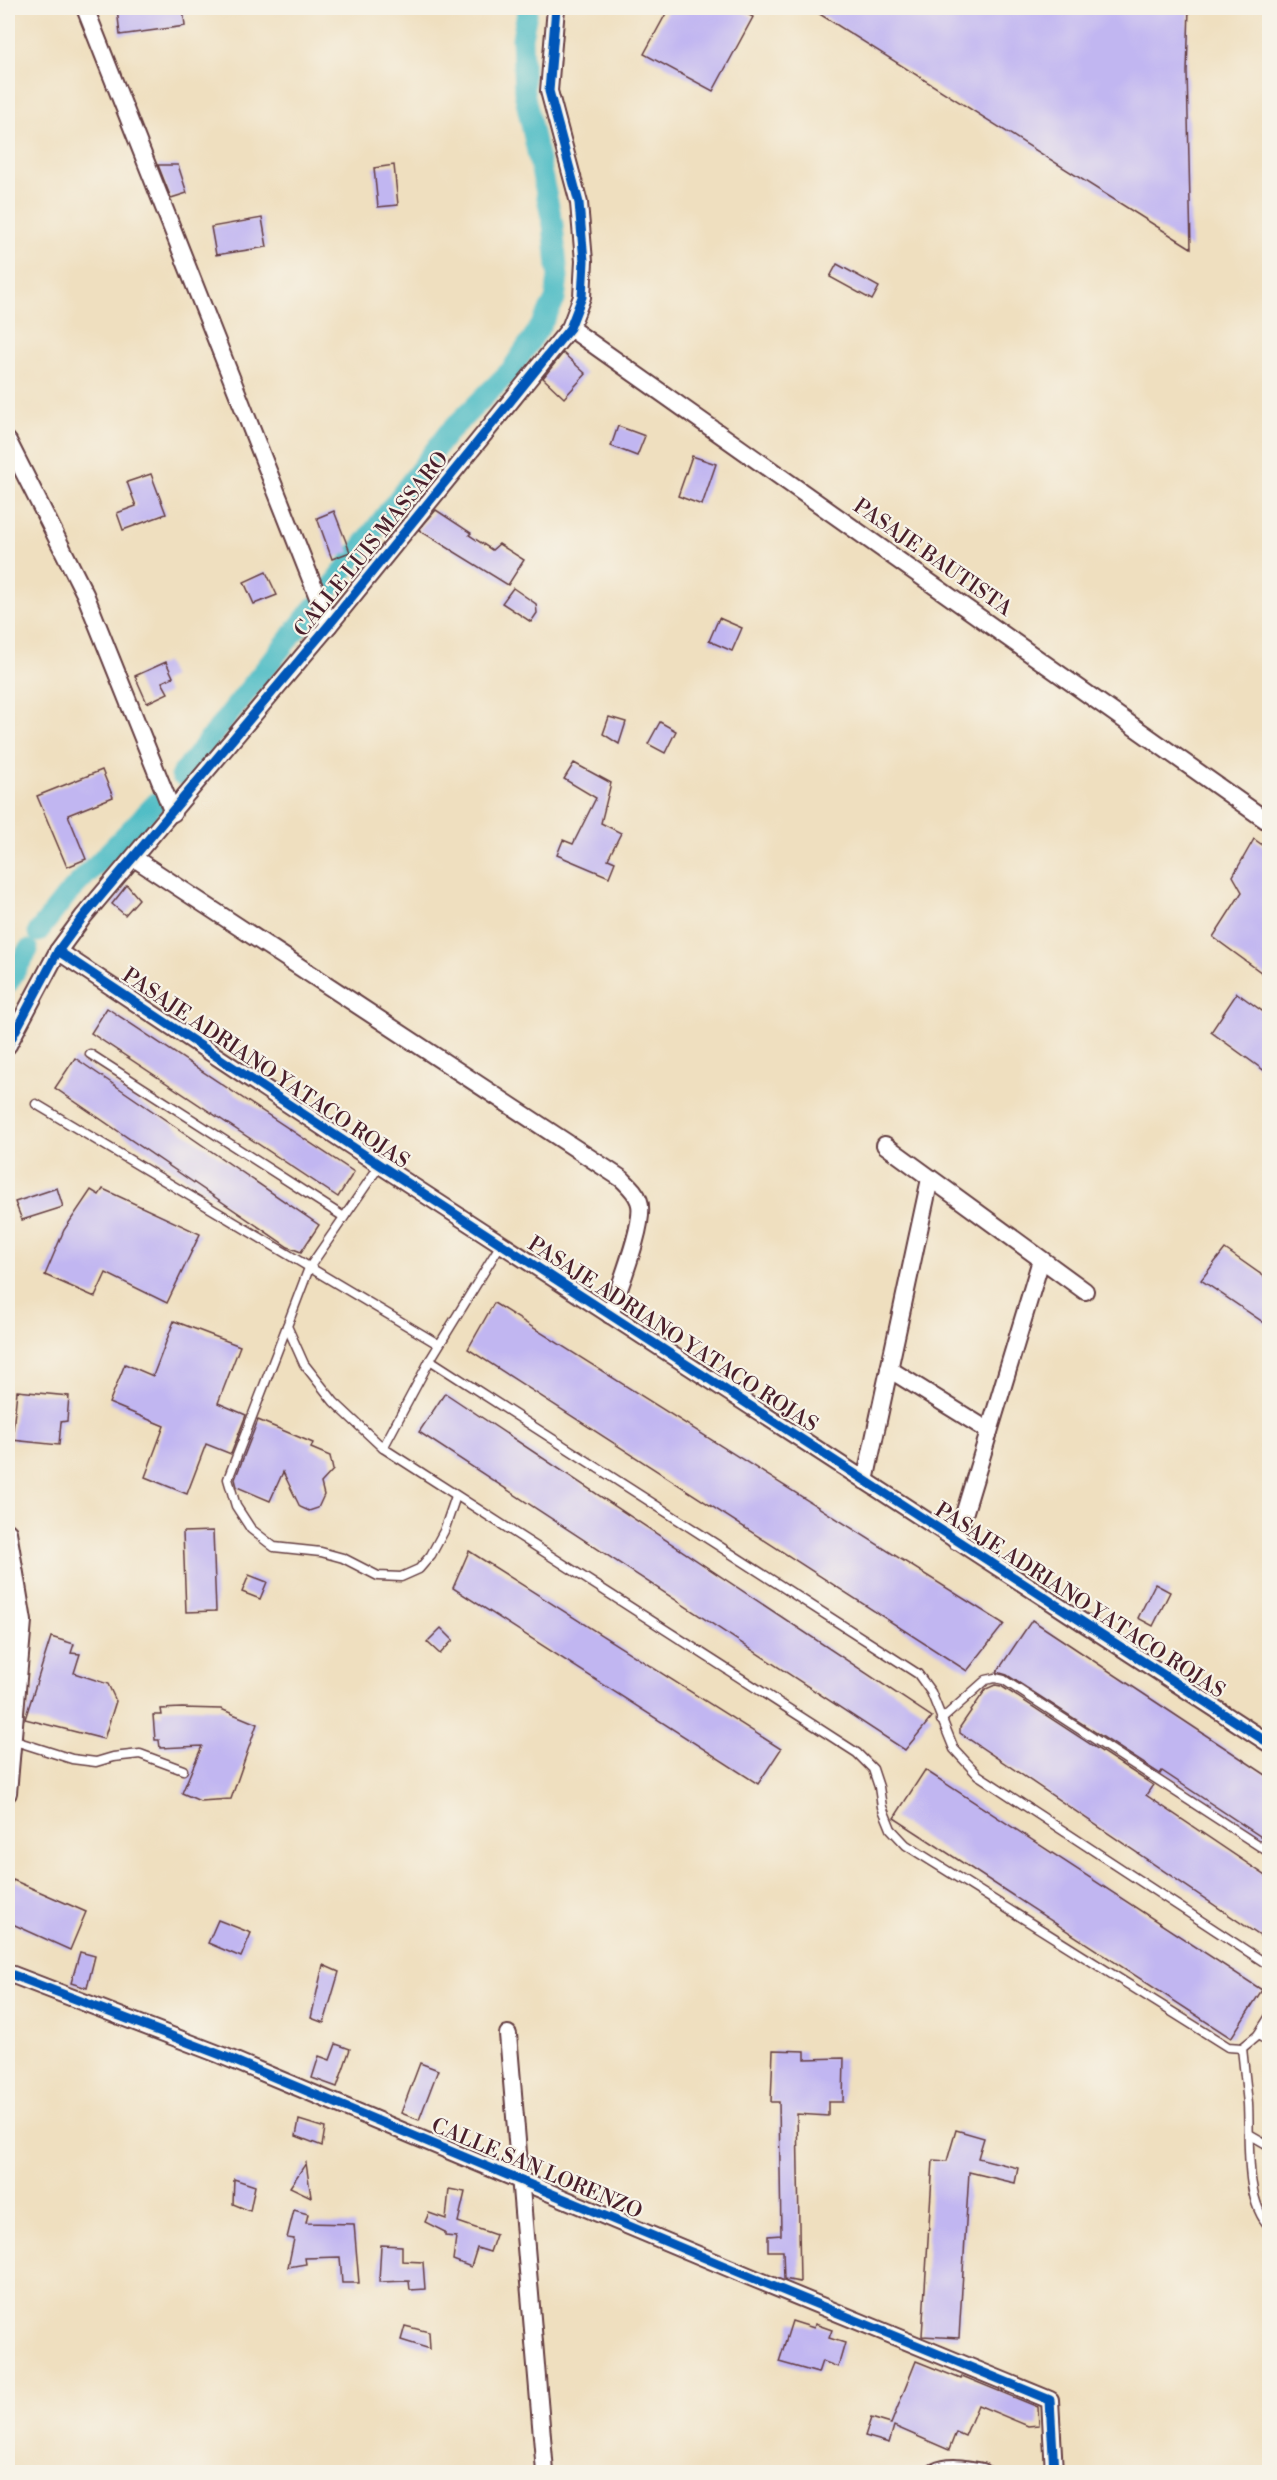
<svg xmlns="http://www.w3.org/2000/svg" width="1277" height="2480" font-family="'Libre Bodoni',serif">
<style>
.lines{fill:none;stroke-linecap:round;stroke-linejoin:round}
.canal{stroke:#4ebcc5;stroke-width:21}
.building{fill:#c1b6f1}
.lane-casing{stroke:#633c41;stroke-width:11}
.street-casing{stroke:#633c41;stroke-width:20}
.lane{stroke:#fff;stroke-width:8}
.street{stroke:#fff;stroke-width:16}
.cycleway-casing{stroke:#f7f3e8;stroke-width:13}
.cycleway{stroke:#0057b8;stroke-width:9}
.labels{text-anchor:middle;stroke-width:4.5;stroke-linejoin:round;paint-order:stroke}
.street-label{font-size:21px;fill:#4a1f2b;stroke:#f7f3e8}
</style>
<rect width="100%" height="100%" fill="#f7f3e8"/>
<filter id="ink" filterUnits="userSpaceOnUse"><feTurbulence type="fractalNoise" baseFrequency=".0167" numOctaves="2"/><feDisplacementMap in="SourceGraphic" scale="12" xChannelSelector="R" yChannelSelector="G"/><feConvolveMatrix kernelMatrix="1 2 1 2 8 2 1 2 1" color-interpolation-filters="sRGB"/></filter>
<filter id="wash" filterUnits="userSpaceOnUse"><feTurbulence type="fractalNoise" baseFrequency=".008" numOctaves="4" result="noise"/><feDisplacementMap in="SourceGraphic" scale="24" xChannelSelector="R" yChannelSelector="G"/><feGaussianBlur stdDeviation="1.35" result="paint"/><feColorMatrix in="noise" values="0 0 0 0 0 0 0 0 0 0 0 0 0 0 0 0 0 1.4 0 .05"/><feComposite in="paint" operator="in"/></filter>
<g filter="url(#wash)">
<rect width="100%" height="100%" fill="#efdfbf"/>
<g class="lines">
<g class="canal">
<path d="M331,587L447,434L511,370L540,327L555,300L558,277L553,225L524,92L522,38L528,8"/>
<path d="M181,775L314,607"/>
<path d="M38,932L66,896L157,802"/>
<path d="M8,983L28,950"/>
</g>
</g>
<g id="blocks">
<g class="building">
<path d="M117,8H183L185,26L120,35Z"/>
<path d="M669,8H736L753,17L713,91L644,54Z"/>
<path d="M810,8H1189L1187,72L1191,248Z"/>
<path d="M158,165H178L187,193L171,198Z"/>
<path d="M394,165L398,205L378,207L374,168Z"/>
<path d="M262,218L267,247L216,255L211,227Z"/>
<path d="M837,264L879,287L872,300L830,277Z"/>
<path d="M563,353L586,374L564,398L543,378Z"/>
<path d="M618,426L645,436L637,456L611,446Z"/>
<path d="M692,456L716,464L702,505L678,496Z"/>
<path d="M151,474L166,514L123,530L117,513L136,506L127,482Z"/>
<path d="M436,510L471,533L469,535L492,550L499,544L524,560L508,585L419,530Z"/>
<path d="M334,511L350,552L332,559L317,518Z"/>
<path d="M266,572L277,595L254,604L244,582Z"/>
<path d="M513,588L536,604L537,613L531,622L502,603Z"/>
<path d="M719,618L742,628L732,651L709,641Z"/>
<path d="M166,662L173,677L162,682L168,693L147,703L135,676Z"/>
<path d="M609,717L626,722L619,744L603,734Z"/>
<path d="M660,722L676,731L665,753L648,744Z"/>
<path d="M574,763L611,783L601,823L621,833L608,859L615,862L609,877L557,855L563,840L573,844L596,798L564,779Z"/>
<path d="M102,770L113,797L68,815L86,859L67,867L37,796Z"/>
<path d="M1254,839L1269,850V978L1213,937L1242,892L1233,876Z"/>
<path d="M127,885L139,899L125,915L112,904Z"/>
<path d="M1237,993L1269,1016V1074L1211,1032Z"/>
<path d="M107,1008L354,1172L338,1197L91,1033Z"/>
<path d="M75,1058L319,1225L301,1252L288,1247L55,1088Z"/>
<path d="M57,1188L63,1207L22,1220L15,1202Z"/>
<path d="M103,1189L200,1234L167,1303L106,1273L95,1297L45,1275L64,1230L91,1190L99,1195Z"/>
<path d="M1225,1249L1269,1280V1326L1201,1280Z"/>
<path d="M494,1303L1004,1624L967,1671L468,1349Z"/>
<path d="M174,1321L240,1346L218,1403L246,1415L231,1454L206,1444L187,1494L145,1477L164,1426L109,1403L125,1364L153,1376Z"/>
<path d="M17,1391L69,1396L67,1421L61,1422L59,1445L12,1440Z"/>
<path d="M445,1393L932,1717L905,1750L419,1432Z"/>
<path d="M258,1420L313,1443L311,1448L330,1456L333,1470L321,1483L324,1495L318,1508L309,1511L300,1507L283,1472L270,1501L237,1487L235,1479Z"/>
<path d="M213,1531L216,1611L186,1612L183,1532Z"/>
<path d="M469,1551L781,1749L758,1784L453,1588Z"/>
<path d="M249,1575L267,1582L260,1599L242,1592Z"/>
<path d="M1155,1584L1170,1592L1153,1626L1138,1618Z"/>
<path d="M1032,1620L1269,1777V1842L1162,1771L1160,1774L1007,1675L997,1672Z"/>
<path d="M441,1628L453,1640L440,1654L427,1642Z"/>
<path d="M51,1637L74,1644L71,1653L80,1654L74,1673L108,1684L116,1701L104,1739L25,1719Z"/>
<path d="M995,1685L1001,1686L1153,1785L1146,1795L1269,1878V1942L960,1733V1727L986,1689Z"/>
<path d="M182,1708L221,1709L257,1724L231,1799L200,1801L182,1793L202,1746L160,1748L159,1740H155L153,1715H162L161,1709Z"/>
<path d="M925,1770L1262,1990L1231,2038L894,1818Z"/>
<path d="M13,1880L86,1912L70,1950L8,1922V1892Z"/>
<path d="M218,1920L251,1933L241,1957L208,1943Z"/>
<path d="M80,1952L95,1956L87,1988L71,1983Z"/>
<path d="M323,1965L339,1972L324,2023L311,2018Z"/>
<path d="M336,2044L350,2049L337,2087L312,2078L319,2056L330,2060Z"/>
<path d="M773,2050L805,2051V2059L844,2058L843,2102H828V2116L797,2114L800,2282L784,2279L783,2251H768V2236L781,2235L779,2102H771Z"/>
<path d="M420,2063L438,2070L419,2120L401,2113Z"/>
<path d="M299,2120L325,2128L322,2146L296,2136Z"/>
<path d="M956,2130L984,2138L978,2158L1018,2168L1015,2183L969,2172L959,2338L922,2336L933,2160L947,2161Z"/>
<path d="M306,2163L311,2197L290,2187Z"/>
<path d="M234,2179L255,2186L250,2211L233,2204Z"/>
<path d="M449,2189L465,2192L458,2222L496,2235L490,2252L477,2248L471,2267L453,2260L456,2237L445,2236V2232L425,2222L429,2213L446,2219Z"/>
<path d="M294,2210L308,2214L306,2223L354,2224L359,2283H342L340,2257L305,2258L306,2264L288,2267L294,2239L287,2238Z"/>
<path d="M381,2245L402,2246V2261L423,2262L425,2289L410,2290L409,2281L379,2282Z"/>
<path d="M792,2321L814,2328L815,2324L832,2330L829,2338L845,2343L838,2367L822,2361L818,2373L779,2362Z"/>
<path d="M405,2326L429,2332L430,2349L401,2340Z"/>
<path d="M916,2361L961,2379L962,2376L1038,2407L1039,2425L1028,2426L978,2405L965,2436L956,2432L949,2450L894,2426L889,2443L865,2436L871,2418L891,2424Z"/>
</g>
</g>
</g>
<g filter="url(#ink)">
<use href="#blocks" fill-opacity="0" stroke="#633c41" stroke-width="1.5"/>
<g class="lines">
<defs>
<g id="lane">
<path d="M90,1054L344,1217"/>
<path d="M36,1104L438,1344"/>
<path d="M380,1165L309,1268L287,1326L304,1364L334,1402L383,1448L857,1753L873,1769L879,1787L882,1807L891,1829L906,1845L1228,2047L1242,2048L1258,2035L1270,2016"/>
<path d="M501,1244L430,1360L918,1674L931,1692L954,1749L978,1775L1270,1966"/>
<path d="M287,1326L228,1479L236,1506L251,1529L274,1547L321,1552L343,1558L378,1576L401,1577L419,1569L431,1555L444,1531L456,1496"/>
<path d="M383,1448L430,1360"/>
<path d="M941,1720L986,1680L995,1678L1004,1680L1270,1853"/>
<path d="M12,1740L72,1759L96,1762L113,1757L140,1754L183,1770"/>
<path d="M1258,2035L1270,2042"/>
<path d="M1242,2048C1244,2067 1246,2085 1248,2104C1250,2138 1244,2202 1270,2227"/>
<path d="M1249,2134L1270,2146"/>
</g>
<g id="street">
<path d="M85,8L329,625"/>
<path d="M570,328L1270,823"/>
<path d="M8,441L85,594L173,813"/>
<path d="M134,858L622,1179C629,1186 636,1192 639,1201C647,1221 617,1292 610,1315"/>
<path d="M58,951L380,1165L1270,1744"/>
<path d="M8,1045L58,951L83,917L329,625L570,328L582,297L584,261L579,203L549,91L556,8"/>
<path d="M885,1145L1085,1291"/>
<path d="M889,1369L989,1431"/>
<path d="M865,1481L930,1179"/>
<path d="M8,1532L23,1621L8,1793"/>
<path d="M956,1541L1041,1260"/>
<path d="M8,1973L221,2055L753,2278L1050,2400L1054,2472"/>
<path d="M508,2034L545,2472"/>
<path d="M935,2472C950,2465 967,2469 983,2472"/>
</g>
</defs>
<use href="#lane" class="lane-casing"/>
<use href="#street" class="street-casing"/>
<use href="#lane" class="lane"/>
<use href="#street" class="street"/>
<defs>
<g id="cycleway">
<path d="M58,951L380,1165L1270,1744"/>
<path d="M8,1045L58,951L83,917L329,625L570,328L582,297L584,261L579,203L549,91L556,8"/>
<path d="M8,1973L221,2055L753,2278L1050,2400L1054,2472"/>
</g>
</defs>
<use href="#cycleway" class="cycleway-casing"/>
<use href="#cycleway" class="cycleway"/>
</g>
</g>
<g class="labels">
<g class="street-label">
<text transform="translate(371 544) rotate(-51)" y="7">CALLE LUIS MASSARO</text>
<text transform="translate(933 557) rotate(35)" y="7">PASAJE BAUTISTA</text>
<text transform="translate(266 1068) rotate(34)" y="7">PASAJE ADRIANO YATACO ROJAS</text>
<text transform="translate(673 1334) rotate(33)" y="7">PASAJE ADRIANO YATACO ROJAS</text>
<text transform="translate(1080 1600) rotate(33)" y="7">PASAJE ADRIANO YATACO ROJAS</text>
<text transform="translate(537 2168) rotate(23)" y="7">CALLE SAN LORENZO</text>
</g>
</g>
<rect width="1277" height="2480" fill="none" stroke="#f7f3e8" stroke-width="30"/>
</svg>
